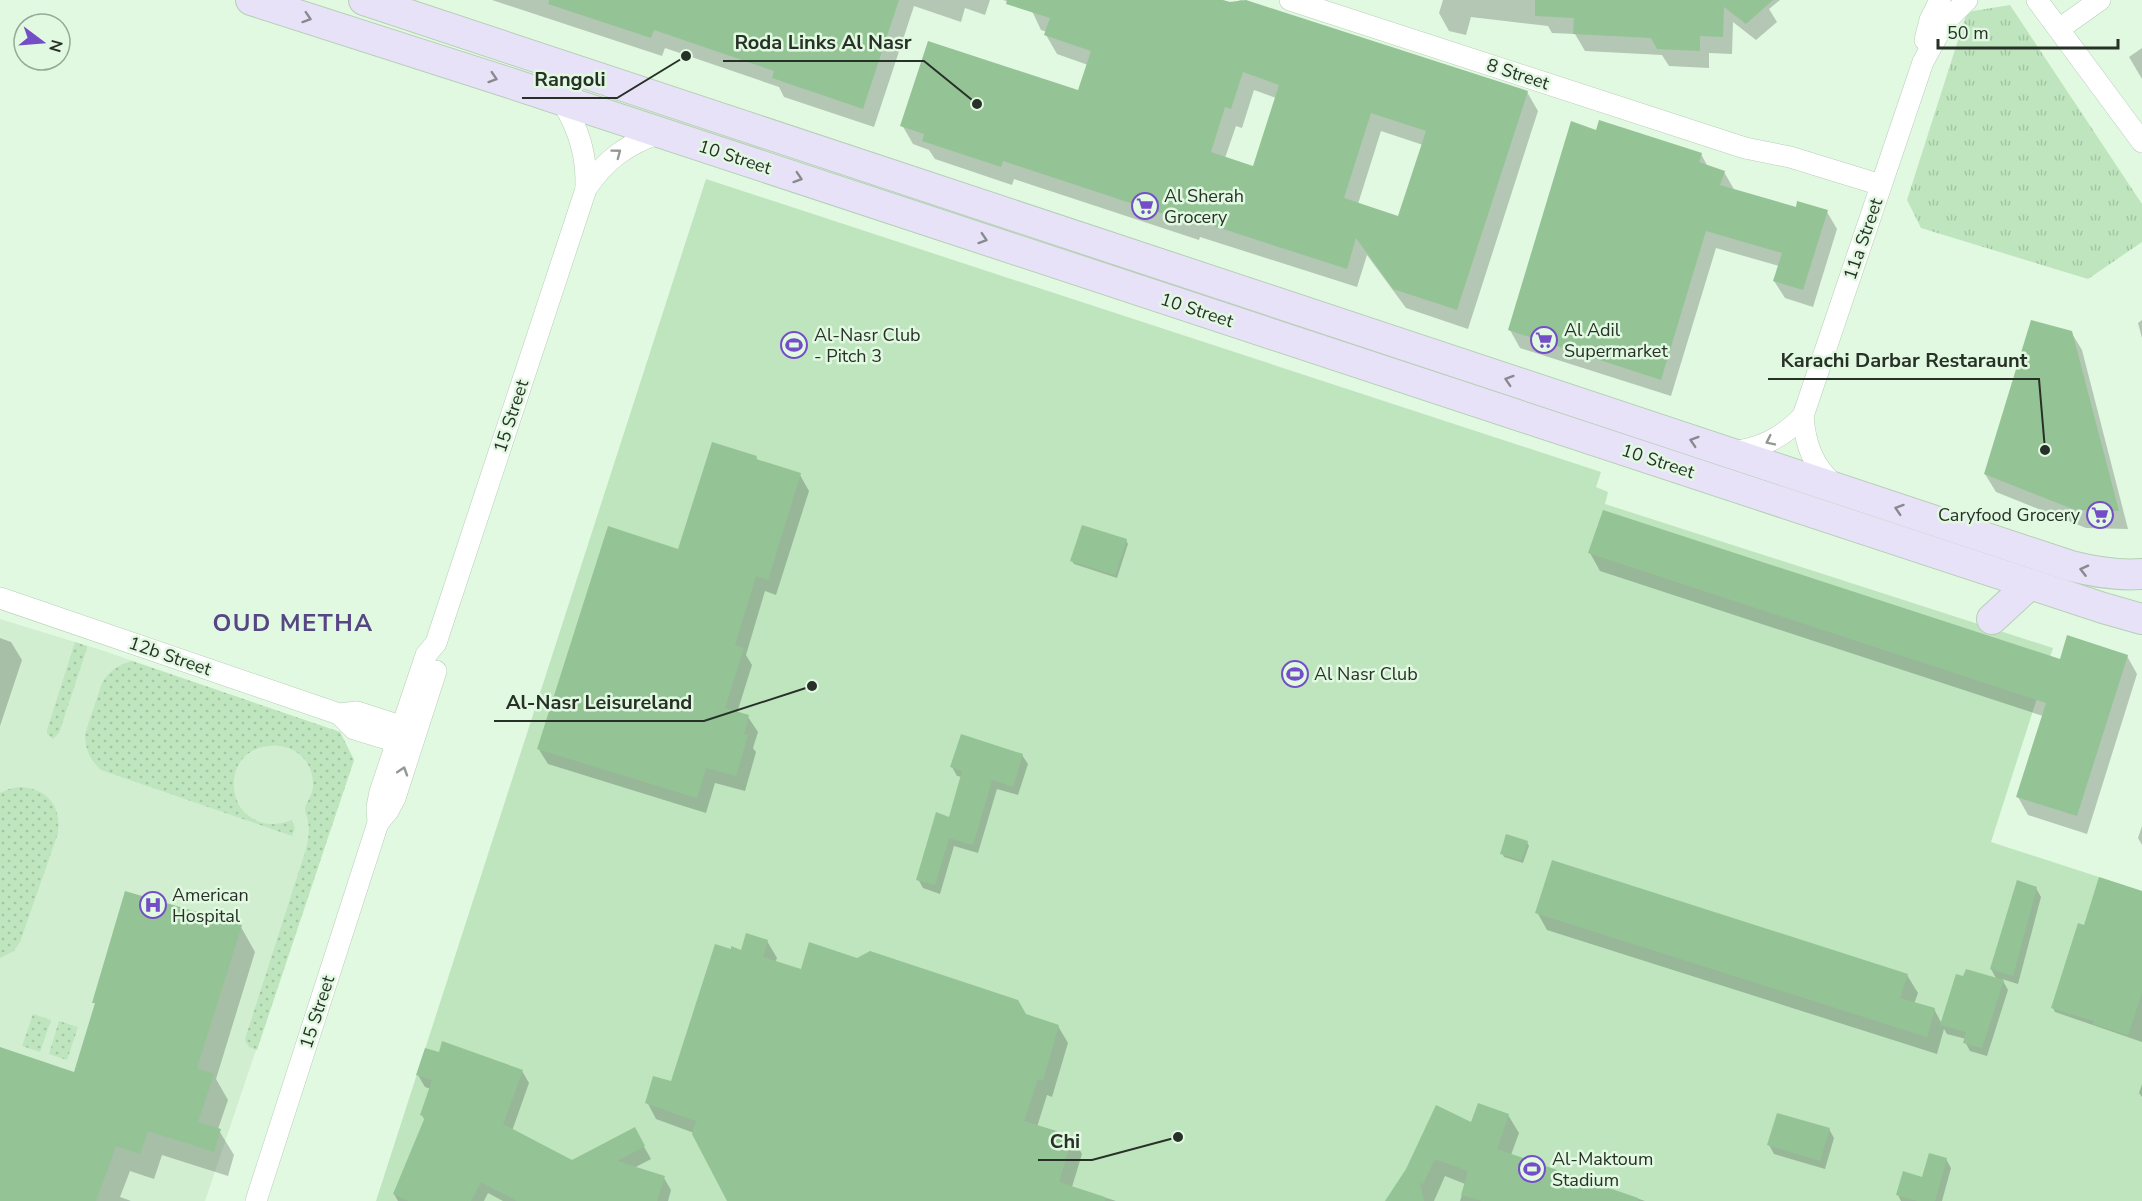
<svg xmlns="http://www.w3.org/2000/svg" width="2142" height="1201" font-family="'Nunito Sans',sans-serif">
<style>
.built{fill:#d1eed1}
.grass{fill:url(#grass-tufts)}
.garden{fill:url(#garden-dots)}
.pitch{fill:#bee5be}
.shadow{fill:#0003;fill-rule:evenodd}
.building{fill:#94c495;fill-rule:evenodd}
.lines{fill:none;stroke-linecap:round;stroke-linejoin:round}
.minor-casing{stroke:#b7ceb7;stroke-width:22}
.secondary-casing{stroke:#b7ceb7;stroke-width:32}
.minor{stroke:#fff;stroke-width:21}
.secondary{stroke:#e7e2f7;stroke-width:30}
.oneway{stroke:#888a90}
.oneway2{stroke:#949894}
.labels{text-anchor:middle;stroke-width:5;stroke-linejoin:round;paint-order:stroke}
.street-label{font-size:18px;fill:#283128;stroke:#e1f9e1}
.poi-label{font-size:18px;fill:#283128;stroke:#e1f9e1;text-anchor:start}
.district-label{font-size:24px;font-weight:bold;letter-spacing:1.5px;fill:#564684;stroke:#e1f9e1}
.leader{fill:none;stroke:#283128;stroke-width:2}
.callout-dot{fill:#283128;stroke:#e1f9e1;stroke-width:2}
.callout-label{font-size:20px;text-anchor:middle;font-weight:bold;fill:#283128;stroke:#e1f9e1;stroke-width:5;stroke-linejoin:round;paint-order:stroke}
</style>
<defs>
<pattern id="grass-tufts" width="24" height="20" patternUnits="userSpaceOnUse" patternTransform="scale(1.5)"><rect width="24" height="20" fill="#bee5be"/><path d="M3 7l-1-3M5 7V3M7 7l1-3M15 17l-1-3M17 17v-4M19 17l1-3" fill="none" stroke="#a3c5a3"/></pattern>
<pattern id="garden-dots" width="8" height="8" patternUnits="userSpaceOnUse" patternTransform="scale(1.5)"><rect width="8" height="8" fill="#bee5be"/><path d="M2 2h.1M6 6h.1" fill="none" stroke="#a3c5a3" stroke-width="1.8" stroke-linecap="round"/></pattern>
</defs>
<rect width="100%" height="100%" fill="#e1f9e1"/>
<path class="built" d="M0,619L101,650L340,732L354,760L205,1201H0Z"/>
<path class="grass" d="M2010,5L2142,204V242L2088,279L1921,228L1907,200L1967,12Z"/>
<g class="garden">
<path d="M75,642L87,646V648L59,733L53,739L47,734V730Z"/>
<path d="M132,661L340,732L354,760L257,1050L249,1047L245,1040L246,1036L306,849C308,840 310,832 308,822C308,818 305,813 305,809C306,802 314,794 313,783C311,730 229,734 234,789C235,799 240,810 249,816C262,826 277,826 292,820L295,828L292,836L101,770C90,760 85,749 85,734L102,683C109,671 118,665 132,661Z"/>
<path d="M19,787C47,788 61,805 58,833L20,942L14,951L0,958V793L9,789Z"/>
<path d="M33,1014L51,1020L40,1052L22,1046Z"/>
<path d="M59,1021L78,1027L67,1060L49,1054Z"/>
</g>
<path class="pitch" d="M706,179L1601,472L1596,487L1608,492L1605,504L2053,648L1991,842L2142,891V1201H376Z"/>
<g class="shadow">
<path d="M492,0H990L985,15L965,8L961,22L914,6L874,127L784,97L779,87L665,48L662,56Z"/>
<path d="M1003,0H1217L1230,4L1241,0L1527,92L1538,111L1468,329L1406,308L1367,255L1357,287L1200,237L1199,240L1014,179L1012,185L935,159L929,150L913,144L902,125L1079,92L1088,65L1057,54L1046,35L1047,32L1041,30L1031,9ZM1254,90L1276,98L1254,168L1225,158L1236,126L1242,128ZM1381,131L1423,145L1399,218L1358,204Z"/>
<path d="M1443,0H1780L1769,9L1777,22L1756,40L1733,22L1732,54L1709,53V68L1669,66L1662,55L1585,51L1575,34L1552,33L1548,26L1471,17L1466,35L1449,31L1439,13Z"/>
<path d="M2142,48V79L2129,57Z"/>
<path d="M1597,132L1701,154L1708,167L1724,172L1735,191L1797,209L1827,212L1837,229L1813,307L1785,298L1774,281L1779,266L1716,248L1671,396L1520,348L1510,330Z"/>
<path d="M2142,320V338L2138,323Z"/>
<path d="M2071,332L2082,350L2128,529L2086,528L1996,492L1985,474Z"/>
<path d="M756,457L758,461L800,475L809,491L776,595L765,591L746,655L752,665L737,713L748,717L758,732L753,748L756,752L745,791L715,783L706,813L548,764L538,748L679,551Z"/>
<path d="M1126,540L1128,544L1117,578L1074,564L1072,561Z"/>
<path d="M1590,553L2061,661L2127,656L2137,674L2087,834L2028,815L2018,797L2043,716L1600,571Z"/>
<path d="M0,638L11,642L22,660L0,726Z"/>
<path d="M1022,755L1028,764L1018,795L997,789L978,853L954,846L940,894L923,888L918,879L950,819L962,777L957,776L952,767Z"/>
<path d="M2142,826V845L2138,838Z"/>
<path d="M1527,842L1529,846L1523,863L1504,857L1502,853Z"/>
<path d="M2036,888L2041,897L2018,984L2002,979L2008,990L1987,1056L1970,1051L1965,1042L1966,1039L1947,1034L1944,1029L1937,1054L1547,930L1537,912L1907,975L1918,993L1914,1004L1934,1009L1942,1024L1997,980L1991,969Z"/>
<path d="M2142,892V1042L2055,1012L2053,1008L2085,927Z"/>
<path d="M241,927L255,952L216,1079L228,1100L218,1129L234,1155L228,1176L162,1155L154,1179L130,1171L120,1197L131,1201H0V1049L75,1074L96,1006L94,1002Z"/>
<path d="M767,941L777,958L775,963L801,971L1025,1015L1058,1026L1068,1043L1052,1097L1047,1095L1037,1127L1072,1137L1082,1154L1072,1187L1116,1201H729L694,1133L656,1119L647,1102L672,1083L732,951H742Z"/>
<path d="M522,1071L529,1083L512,1131L572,1162L634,1129L651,1159L634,1168L664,1178L671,1190L668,1201H503L488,1193L484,1201H398L394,1194L425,1121L422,1115L431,1089L425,1087L418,1075Z"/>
<path d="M2142,1084V1097L2139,1093Z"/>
<path d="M1508,1115L1519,1133L1511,1155L1645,1201H1460L1465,1184L1445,1176L1434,1201H1387L1472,1124Z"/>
<path d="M1829,1129L1834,1138L1825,1169L1774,1154L1769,1145Z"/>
<path d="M1946,1159L1951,1168L1942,1201H1901L1898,1195L1923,1179Z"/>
</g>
<g class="building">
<path d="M549,0H899L863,109L772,78L774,71L654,30L651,38L548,4Z"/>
<path d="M1007,0H1223L1230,2L1246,0L1528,91L1457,310L1393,289L1356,238L1347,269L1189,218L1188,222L1003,161L1001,167L922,141L924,134L900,126L928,41L1078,90L1091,51L1044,35L1050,18L1006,4ZM1243,72L1279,85L1253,166L1211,152L1225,107L1231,109ZM1371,113L1426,131L1398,216L1344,198Z"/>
<path d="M1535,0H1773L1746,24L1724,7L1723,37L1700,36V51L1657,49L1651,38L1573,34L1574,18L1535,16Z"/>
<path d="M1599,120L1702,153L1699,162L1725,171L1720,185L1796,207L1797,201L1828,210L1803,290L1773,281L1782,253L1706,231L1661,380L1508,330L1571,121L1596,130Z"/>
<path d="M2031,320L2072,331L2119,511L2075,510L1984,474Z"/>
<path d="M712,442L757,456L756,459L801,473L768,580L756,576L735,645L744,648L725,708L749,715L744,734L748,735L736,776L706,768L697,798L537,749L608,526L678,549Z"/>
<path d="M1603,510L2060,659L2067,635L2128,655L2077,816L2016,797L2046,703L1588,553Z"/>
<path d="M1082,525L1127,539L1115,575L1070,561Z"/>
<path d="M961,734L1023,754L1013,787L992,780L973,845L949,838L935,885L916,880L936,812L949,817L962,771L950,767Z"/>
<path d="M1506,834L1528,841L1521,860L1500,854Z"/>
<path d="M1552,860L1908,974L1900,998L1935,1008L1927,1037L1535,913Z"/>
<path d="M2099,877L2142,891V993L2128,1035L2093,1024L2094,1021L2051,1008L2078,923L2084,925Z"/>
<path d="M2017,880L2037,887L2013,976L1990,969Z"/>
<path d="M125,891L242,925L197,1068L214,1074L198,1122L221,1129L214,1152L148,1131L140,1154L116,1146L96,1201H0V1047L74,1072L95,1003H92Z"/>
<path d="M746,933L768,940L763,957L801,969L809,942L857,958L870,951L1018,1000L1026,1014L1059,1025L1043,1081L1038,1079L1024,1121L1073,1136L1059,1182L1105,1197V1201H727L692,1134L696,1121L645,1103L653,1076L671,1081L715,944L731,949V946L741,950Z"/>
<path d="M1966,969L2004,980L1982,1048L1963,1043L1966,1032L1940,1025L1956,974L1963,976Z"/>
<path d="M442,1041L523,1070L503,1124L572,1160L635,1127L645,1146L617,1161L665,1176L657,1201H517L481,1182L471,1201H409L393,1194L425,1117L420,1115L432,1080L416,1075L425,1048L439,1052Z"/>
<path d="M1478,1103L1509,1114L1497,1149L1638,1198V1201H1482L1461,1195L1468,1171L1435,1159L1423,1184L1420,1183L1424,1201H1385L1406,1169L1436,1105L1471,1122Z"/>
<path d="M1777,1113L1830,1128L1820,1161L1767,1145Z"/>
<path d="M1929,1153L1947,1158L1935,1201H1918L1896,1195L1903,1171L1922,1177Z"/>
</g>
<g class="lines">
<defs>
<g id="minor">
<path d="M1290,0L1745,148L1790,157L1881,185"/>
<path d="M2037,0L2142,142"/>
<path d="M2059,29L2100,0"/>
<path d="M1925,40L1930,20L1940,0"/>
<path d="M561,100C579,129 587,155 586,189"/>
<path d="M1730,452C1760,449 1782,438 1803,416"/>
<path d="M1836,486C1813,467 1805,444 1803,416L1923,62L1945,22L1967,0"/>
<path d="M0,598L339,714L357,712L416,731"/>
<path d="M339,714L354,729L410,746"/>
<path d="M378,823L388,811L395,798L436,671"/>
<path d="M256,1201L378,823L377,807L380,792L423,664L426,655L436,643L586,189C605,160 627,144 660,133"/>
</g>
<g id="secondary">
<path d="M251,0L510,83L2103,608L2142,619"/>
<path d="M364,0L2071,566C2095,572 2117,576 2142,574"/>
<path d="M1992,619L2030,584"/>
</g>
</defs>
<use href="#minor" class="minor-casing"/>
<use href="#secondary" class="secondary-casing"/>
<use href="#minor" class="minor"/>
<use href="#secondary" class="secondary"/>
</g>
<defs><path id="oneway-chevron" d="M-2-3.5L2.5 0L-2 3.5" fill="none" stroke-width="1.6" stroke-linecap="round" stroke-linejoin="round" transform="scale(1.5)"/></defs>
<g class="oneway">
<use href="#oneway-chevron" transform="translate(307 18) rotate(18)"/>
<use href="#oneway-chevron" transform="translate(493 78) rotate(18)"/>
<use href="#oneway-chevron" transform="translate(798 178) rotate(18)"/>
<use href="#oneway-chevron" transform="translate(983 239) rotate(18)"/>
<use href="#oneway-chevron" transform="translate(1509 380) rotate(-162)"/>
<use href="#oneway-chevron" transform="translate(1694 441) rotate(-162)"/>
<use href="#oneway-chevron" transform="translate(1899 509) rotate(-162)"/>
<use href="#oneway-chevron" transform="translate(2084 570) rotate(-166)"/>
</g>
<g class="oneway2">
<use href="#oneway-chevron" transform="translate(617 153) rotate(-37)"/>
<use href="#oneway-chevron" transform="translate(1770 441) rotate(154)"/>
<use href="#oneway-chevron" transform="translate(403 771) rotate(-72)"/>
</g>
<defs>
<symbol id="supermarket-ring" viewBox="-11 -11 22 22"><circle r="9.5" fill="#e1f9e1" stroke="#744ec7" stroke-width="1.5"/><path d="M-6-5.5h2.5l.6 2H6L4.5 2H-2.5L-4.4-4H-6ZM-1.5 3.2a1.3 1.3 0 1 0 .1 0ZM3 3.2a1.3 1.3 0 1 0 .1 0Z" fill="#744ec7"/></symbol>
<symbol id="stadium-ring" viewBox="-11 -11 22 22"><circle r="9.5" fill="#e1f9e1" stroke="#744ec7" stroke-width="1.5"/><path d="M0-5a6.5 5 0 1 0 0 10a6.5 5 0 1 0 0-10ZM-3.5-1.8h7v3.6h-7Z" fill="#744ec7"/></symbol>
<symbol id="hospital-ring" viewBox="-11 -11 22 22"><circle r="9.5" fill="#e1f9e1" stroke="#744ec7" stroke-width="1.5"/><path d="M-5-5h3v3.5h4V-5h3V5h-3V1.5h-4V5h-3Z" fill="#744ec7"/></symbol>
</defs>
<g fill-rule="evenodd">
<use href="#supermarket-ring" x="1130" y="191" width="30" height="30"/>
<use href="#supermarket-ring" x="1529" y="325" width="30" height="30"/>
<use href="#stadium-ring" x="779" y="330" width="30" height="30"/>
<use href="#supermarket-ring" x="2085" y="500" width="30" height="30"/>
<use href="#stadium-ring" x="1280" y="659" width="30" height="30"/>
<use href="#hospital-ring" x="138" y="890" width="30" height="30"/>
<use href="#stadium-ring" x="1517" y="1154" width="30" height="30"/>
</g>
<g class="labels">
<g class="street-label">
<text transform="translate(1518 74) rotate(18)" y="6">8 Street</text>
<text transform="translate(735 157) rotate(18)" y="6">10 Street</text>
<text transform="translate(1863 239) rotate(-71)" y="6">11a Street</text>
<text transform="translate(1197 310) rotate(18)" y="6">10 Street</text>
<text transform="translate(511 416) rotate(-72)" y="6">15 Street</text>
<text transform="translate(1658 461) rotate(18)" y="6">10 Street</text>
<text transform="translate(170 656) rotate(19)" y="6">12b Street</text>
<text transform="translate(317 1012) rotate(-72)" y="6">15 Street</text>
</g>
<g class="poi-label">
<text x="1164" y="202">Al Sherah<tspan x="1164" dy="21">Grocery</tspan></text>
<text x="1564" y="336">Al Adil<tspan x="1564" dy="21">Supermarket</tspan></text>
<text x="814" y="341">Al-Nasr Club<tspan x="814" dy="21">- Pitch 3</tspan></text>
<text x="2080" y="521" text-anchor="end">Caryfood Grocery</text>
<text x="1314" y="680">Al Nasr Club</text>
<text x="172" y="901">American<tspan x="172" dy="21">Hospital</tspan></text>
<text x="1552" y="1165">Al-Maktoum<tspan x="1552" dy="21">Stadium</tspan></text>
</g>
<g class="district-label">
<text x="293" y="631">OUD METHA</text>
</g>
</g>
<path class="leader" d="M977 104L924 61H723M686 56L617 98H522M2045 450L2039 379H1768M812 686L704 721H494M1178 1137L1092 1160H1038"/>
<g class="callout-dot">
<circle cx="977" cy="104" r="6"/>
<circle cx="686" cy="56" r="6"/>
<circle cx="2045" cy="450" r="6"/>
<circle cx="812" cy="686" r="6"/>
<circle cx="1178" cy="1137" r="6"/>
</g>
<g class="callout-label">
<text x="823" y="49">Roda Links Al Nasr</text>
<text x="570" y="86">Rangoli</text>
<text x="1904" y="367">Karachi Darbar Restaraunt</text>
<text x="599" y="709">Al-Nasr Leisureland</text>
<text x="1065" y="1148">Chi</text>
</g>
<g transform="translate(42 42) rotate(106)"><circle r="28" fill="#e1f9e1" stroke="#97a997" stroke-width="1.5"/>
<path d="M0-4.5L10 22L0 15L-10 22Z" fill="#744ec7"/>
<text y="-9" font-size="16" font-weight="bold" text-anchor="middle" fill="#283128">N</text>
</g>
<path d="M1938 39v9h180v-9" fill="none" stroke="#283128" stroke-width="3"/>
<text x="1947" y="39" font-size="18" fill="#283128" stroke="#e1f9e1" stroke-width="4.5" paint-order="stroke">50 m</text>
</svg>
